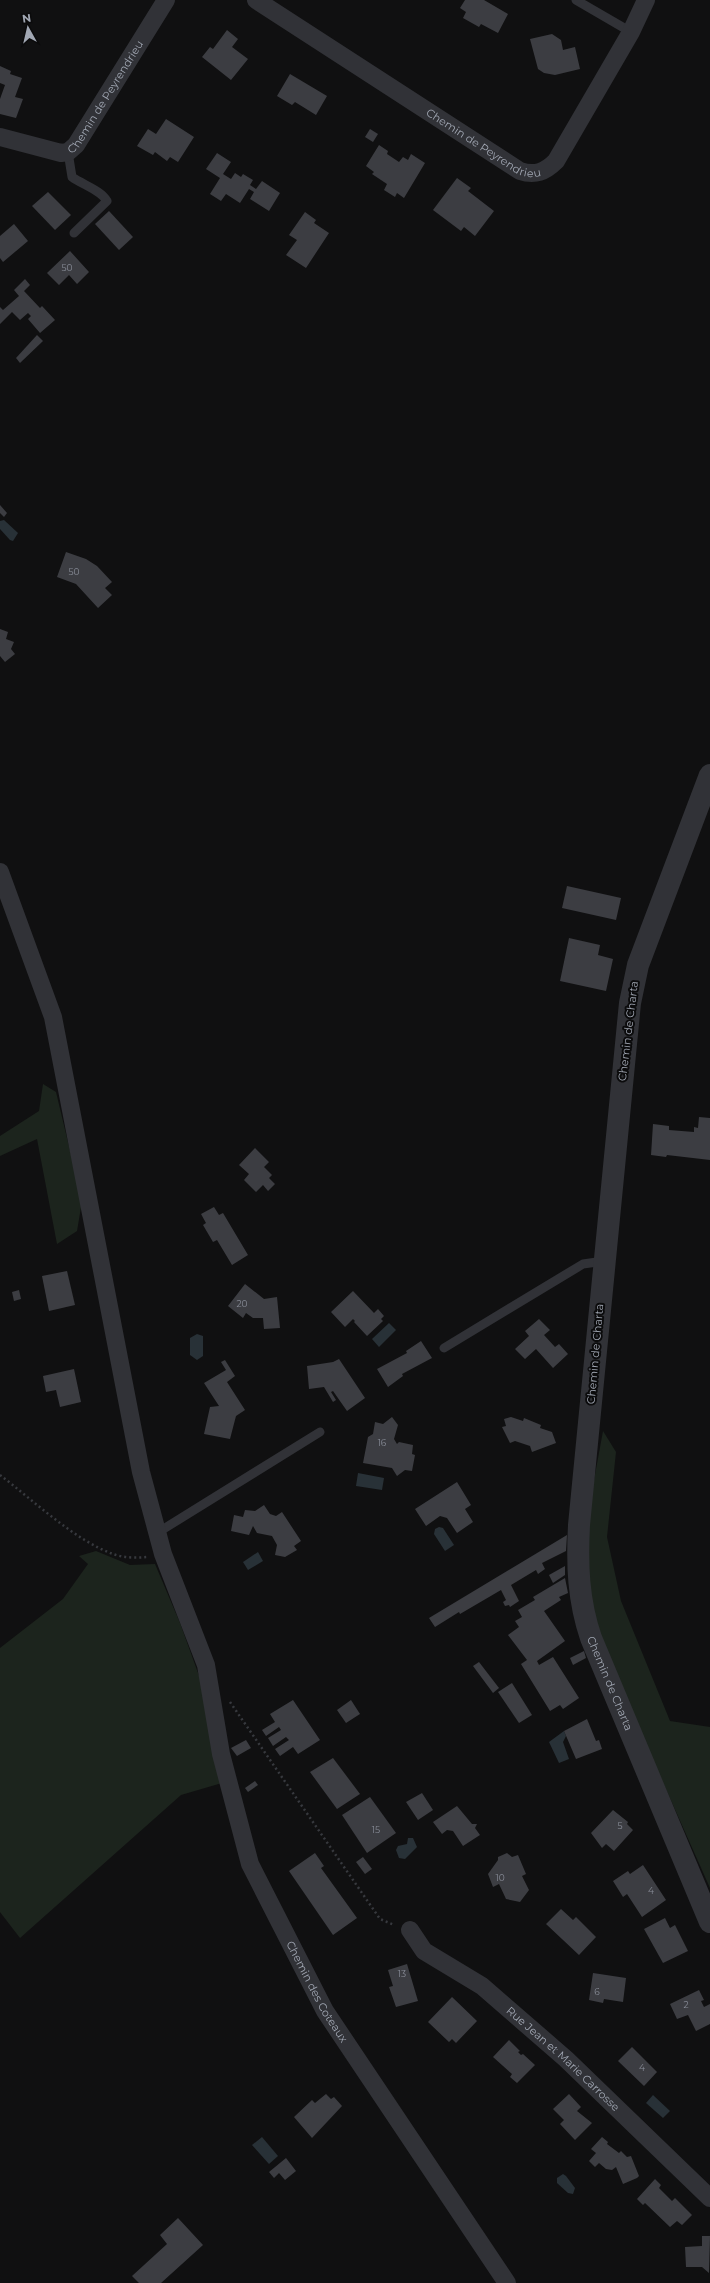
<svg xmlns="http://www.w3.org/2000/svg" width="710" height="2283" font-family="Montserrat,sans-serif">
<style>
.green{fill:#1c241d}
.water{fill:#283137}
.building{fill:#3c3d42}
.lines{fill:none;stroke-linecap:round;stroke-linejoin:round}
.path{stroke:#37393e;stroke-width:2.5;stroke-dasharray:2 3;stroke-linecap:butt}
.service{stroke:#313237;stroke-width:9}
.minor{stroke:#313237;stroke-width:18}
.tertiary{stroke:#313237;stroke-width:22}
.labels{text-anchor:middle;stroke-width:4;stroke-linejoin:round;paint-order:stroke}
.number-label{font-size:9px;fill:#888c97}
.street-label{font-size:11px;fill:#a1a7b3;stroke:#0b0b0c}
</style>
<rect width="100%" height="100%" fill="#101011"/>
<g class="green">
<path d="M43,1084L56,1092L82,1201L77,1231L57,1244L37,1139L0,1156V1136L39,1111Z"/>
<path d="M603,1431L616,1452L607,1537L621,1601L670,1721L710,1727V1888L592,1623L583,1566L588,1513Z"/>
<path d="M96,1551L130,1565L155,1564L180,1623L202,1684L222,1783L181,1795L20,1938L0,1912V1648L63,1599L88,1564L79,1556Z"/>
</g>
<g class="water">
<path d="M4,520L18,533L13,541L10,540L0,529V521Z"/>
<path d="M389,1323L396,1330L379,1347L372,1339Z"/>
<path d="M197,1334L203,1336V1356L197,1360L190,1355V1338Z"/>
<path d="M358,1473L384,1478L382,1490L356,1486Z"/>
<path d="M439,1527L443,1528L454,1545L445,1551L434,1534L435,1529Z"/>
<path d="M258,1552L263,1561L248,1570L243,1562Z"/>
<path d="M564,1731L566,1736L563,1742L569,1759L559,1763L549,1742Z"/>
<path d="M408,1838H413L417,1847L405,1859L399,1858L396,1850L398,1846L407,1844Z"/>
<path d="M653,2095L670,2111L663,2118L646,2103Z"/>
<path d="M262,2137L278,2156L269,2164L252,2145Z"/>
<path d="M563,2174L566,2176L575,2188L573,2194L568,2193L557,2183V2178Z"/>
</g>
<g class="building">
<path d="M465,0H484L508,14L498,33L481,24L479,27L463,18L466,12L460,8Z"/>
<path d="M227,30L238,39L232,47L248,59L231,80L202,57L210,47L213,49Z"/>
<path d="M552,34L561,40L563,50L575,47L580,69L555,75L544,73L538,69L530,39Z"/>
<path d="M0,66L11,71L10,74L22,78L15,97L23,99L16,118L0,114V99L5,85L0,83Z"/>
<path d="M290,74L327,96L316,115L295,102L292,105L277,96Z"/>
<path d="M166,119L194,137L178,162L170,157L167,161L155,152L153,155L137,146L148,129L156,134Z"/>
<path d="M370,129L378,134L373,142L365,137Z"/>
<path d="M379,145L388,151L387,154L399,162L403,157L408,160L411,154L425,163L404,198L397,193L395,197L384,190L387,184L372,174L374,172L366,166Z"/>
<path d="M217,153L231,162L223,174L231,179L235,173L241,177L243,174L253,180L250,185L256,189L262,181L280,193L269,211L250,199L254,192L249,189L240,203L226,194L221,201L210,194L220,178L206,169Z"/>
<path d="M457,178L471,188L468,191L494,211L475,236L464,227L461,231L433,210Z"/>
<path d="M48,192L71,215L55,230L32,206Z"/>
<path d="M109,211L133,237L119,250L95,224Z"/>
<path d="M305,212L316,220L314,223L329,233L306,268L286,255L297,240L289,235Z"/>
<path d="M14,224L28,241L3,262L0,258V236Z"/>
<path d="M70,251L89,272L77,284L69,275L59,285L47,273Z"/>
<path d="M25,279L30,285L24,291L40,308L42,306L55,320L40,333L28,319L31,316L28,313L20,320L12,312L0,324V307L3,310L19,296L14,290Z"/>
<path d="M37,335L43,341L20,363L16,358Z"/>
<path d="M0,505L7,513L4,517L0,513Z"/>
<path d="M66,552L86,559L97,566L112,582L105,588L112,595L98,608L76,584L57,577Z"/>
<path d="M0,629L8,632L6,639L14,642L11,649L15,654L5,662L0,656Z"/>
<path d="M567,886L621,898L616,920L562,908Z"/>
<path d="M569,938L600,945L598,955L613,959L606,991L560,981Z"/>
<path d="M699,1117L710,1118V1160L667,1155L666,1157L651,1155L653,1124L669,1126V1130L694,1132V1127L698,1128Z"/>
<path d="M255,1148L269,1162L264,1167L272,1175L269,1178L275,1184L268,1191L263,1185L256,1192L244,1180L249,1174L239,1165Z"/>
<path d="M214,1207L219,1215L223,1213L248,1255L232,1265L217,1240L213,1242L203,1225L206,1223L201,1214Z"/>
<path d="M67,1271L75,1305L49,1311L42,1276Z"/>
<path d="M245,1284L264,1299L277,1297L280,1328L264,1329L263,1318H253L246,1313L243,1318L228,1306Z"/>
<path d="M19,1290L21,1299L14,1301L12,1292Z"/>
<path d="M353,1291L374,1313L378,1309L384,1316L381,1319L383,1321L367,1336L354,1322L355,1321L353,1319L345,1327L331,1312Z"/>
<path d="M539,1319L550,1330L544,1335L555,1347L559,1344L568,1354L553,1368L536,1349L525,1359L515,1349L529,1336L525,1331Z"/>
<path d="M421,1341L432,1358L402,1374L403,1376L388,1387L377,1369L407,1353L406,1351Z"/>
<path d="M339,1359L365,1398L347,1411L333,1391L331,1392L336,1400L333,1402L324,1387L309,1389L307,1366L333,1362Z"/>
<path d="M225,1360L235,1376L227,1382L245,1410L236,1416L230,1439L204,1434L210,1407L219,1406L204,1383L226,1370L221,1362Z"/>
<path d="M74,1369L81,1402L60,1407L56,1390L46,1392L43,1376Z"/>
<path d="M392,1417L398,1425L394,1439L397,1444L399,1442L413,1445L412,1454L415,1455L412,1471L405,1470L397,1476L392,1468L363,1463L368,1437L373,1434L375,1422L383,1424Z"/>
<path d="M511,1417L523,1421L524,1418L541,1425L540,1428L552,1432L556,1443L532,1452L530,1446L515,1441L510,1443L502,1427L506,1426L504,1419Z"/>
<path d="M457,1482L471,1505L465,1509L473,1522L457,1533L447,1518L440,1516L426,1526L415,1509Z"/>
<path d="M264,1505L270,1514L276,1516L282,1512L301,1541L294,1546L297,1550L285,1557L275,1555L277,1545L272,1536L257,1533L253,1526L249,1535L231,1531L234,1515L243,1517L245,1510L255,1511Z"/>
<path d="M567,1535L566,1551L542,1563L545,1569L538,1574L536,1570L511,1585L519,1601L510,1607L509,1605L505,1606L503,1602L506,1600L501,1590L460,1614L459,1612L435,1627L429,1618Z"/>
<path d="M565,1566V1575L553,1583L549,1575Z"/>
<path d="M565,1578L568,1593L559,1597L561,1600L544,1611L565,1641L537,1661L539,1665L553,1657L579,1698L563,1709L560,1705L550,1711L521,1664L527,1660L508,1635L519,1627L515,1621L522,1617L518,1610L535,1600L533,1597Z"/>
<path d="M584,1651L586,1658L573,1665L570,1658Z"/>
<path d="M479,1662L499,1688L493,1693L473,1666Z"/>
<path d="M512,1683L532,1715L519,1723L498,1692Z"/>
<path d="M293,1700L320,1740L298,1754L293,1747L280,1756L275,1749L289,1740L286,1737L273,1746L268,1738L281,1730L279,1727L266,1736L262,1730L275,1722L270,1714Z"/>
<path d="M351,1700L360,1714L346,1723L337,1710Z"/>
<path d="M587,1719L596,1741L599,1740L602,1749L576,1759L564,1731Z"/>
<path d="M246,1740L251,1748L237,1756L231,1748Z"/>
<path d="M333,1758L360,1794L337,1809L310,1772Z"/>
<path d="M255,1781L258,1785L248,1792L245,1788Z"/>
<path d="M422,1793L433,1810L418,1820L406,1802Z"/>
<path d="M370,1797L396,1833L367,1853L342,1815Z"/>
<path d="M457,1806L472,1824H477L475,1828L480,1835L463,1846L453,1831L447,1830L442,1834L433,1822Z"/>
<path d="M613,1810L628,1822L627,1824L633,1830L614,1851L606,1844L602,1848L591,1833Z"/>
<path d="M315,1853L324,1866L321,1868L357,1918L333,1935L289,1871Z"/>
<path d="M507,1853L512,1857L518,1855L526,1874L522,1876L529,1890L520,1902L506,1899L499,1884L493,1887L488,1874L498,1860V1857Z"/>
<path d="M363,1857L372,1869L365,1874L356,1862Z"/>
<path d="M643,1865L666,1900L642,1917L627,1894L623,1897L613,1881L628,1871L630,1874Z"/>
<path d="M561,1909L573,1920L576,1917L596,1937L579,1955L546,1924Z"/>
<path d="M665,1918L670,1928L675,1925L688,1951L663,1963L644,1929Z"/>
<path d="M407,1964L418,2001L396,2007L389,1987L393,1986L388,1970Z"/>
<path d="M593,1973L626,1978L623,2002L604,1999L603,2003L589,2000Z"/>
<path d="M699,1990L704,2000L701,2001L704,2007L710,2004V2024L696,2031L688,2015L677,2019L670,2004Z"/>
<path d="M452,1997L477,2021L456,2043L452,2039L449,2042L428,2022Z"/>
<path d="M509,2040L520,2051L518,2052L521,2055L523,2054L535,2065L517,2083L510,2077L512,2074L493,2057Z"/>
<path d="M632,2047L657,2072L644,2086L618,2061Z"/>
<path d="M326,2094L331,2099L334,2097L342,2106L312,2138L294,2117L312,2100L315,2103Z"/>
<path d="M569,2094L581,2107L577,2111L592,2123L575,2140L560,2124L564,2120L553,2109Z"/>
<path d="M602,2137L608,2142L607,2144L619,2153L621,2151L627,2157L631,2156L639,2176L637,2178L623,2184L616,2167L612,2170L606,2169L599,2163L595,2167L589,2161L596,2153L591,2149Z"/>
<path d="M286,2158L296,2171L285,2180L279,2173L274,2178L269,2172Z"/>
<path d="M655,2179L661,2185L659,2188L672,2201L675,2198L692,2215L682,2225L677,2221L670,2227L645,2203L643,2205L637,2199Z"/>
<path d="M178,2218L203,2245L161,2283H139L132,2276L167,2244L160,2235Z"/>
<path d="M702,2236H710L709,2273L702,2267H686L685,2247L702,2246Z"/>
</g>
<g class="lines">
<g class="path">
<path d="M0,1475C33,1500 74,1540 113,1554C124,1558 136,1558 147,1557"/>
<path d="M230,1702L380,1919L394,1925"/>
</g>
<g class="service">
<path d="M576,0L631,32"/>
<path d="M68,152L72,177C83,185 101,190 107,201L74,233"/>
<path d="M444,1348L583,1264L604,1261"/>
<path d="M157,1533L320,1432"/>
</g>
<g class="minor">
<path id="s1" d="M256,0L520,171C535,176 545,172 556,161L631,32L646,0"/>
<path id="s2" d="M0,137L61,153L68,152L76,145L166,0"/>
<path id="s3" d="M0,872L53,1017L141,1472L163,1554L206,1665L221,1754L250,1864L325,2011L507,2283"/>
<path id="s4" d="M410,1930L424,1951L482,1986L566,2059L710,2198"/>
</g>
<path class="tertiary" id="s5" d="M710,775L638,965L630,1003L579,1525C577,1564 578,1600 591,1638L710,1922"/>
</g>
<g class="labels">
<g class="number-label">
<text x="67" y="271">50</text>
<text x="74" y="575">50</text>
<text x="242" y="1307">20</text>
<text x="382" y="1446">16</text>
<text x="620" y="1829">5</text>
<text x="376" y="1833">15</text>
<text x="500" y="1881">10</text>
<text x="651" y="1894">4</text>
<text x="402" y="1977">13</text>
<text x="597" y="1995">6</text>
<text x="686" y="2008">2</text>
<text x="642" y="2071">4</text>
</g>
<g class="street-label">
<text dy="4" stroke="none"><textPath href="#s2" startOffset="137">Chemin de Peyrendrieu</textPath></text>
<text dy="4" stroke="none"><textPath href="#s1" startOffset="270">Chemin de Peyrendrieu</textPath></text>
<text transform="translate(628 1031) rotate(-83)" y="4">Chemin de Charta</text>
<text transform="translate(595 1354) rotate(-85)" y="4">Chemin de Charta</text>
<text dy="4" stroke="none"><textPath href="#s5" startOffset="930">Chemin de Charta</textPath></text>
<text dy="4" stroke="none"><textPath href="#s3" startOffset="1170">Chemin des Coteaux</textPath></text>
<text dy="4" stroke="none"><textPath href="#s4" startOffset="202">Rue Jean et Marie Carrosse</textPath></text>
</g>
</g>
<g transform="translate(28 28) rotate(352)" stroke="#0b0b0c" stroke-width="3" paint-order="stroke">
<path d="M0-3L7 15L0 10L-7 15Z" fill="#a1a7b3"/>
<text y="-6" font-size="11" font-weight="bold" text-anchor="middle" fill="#a1a7b3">N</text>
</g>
</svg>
